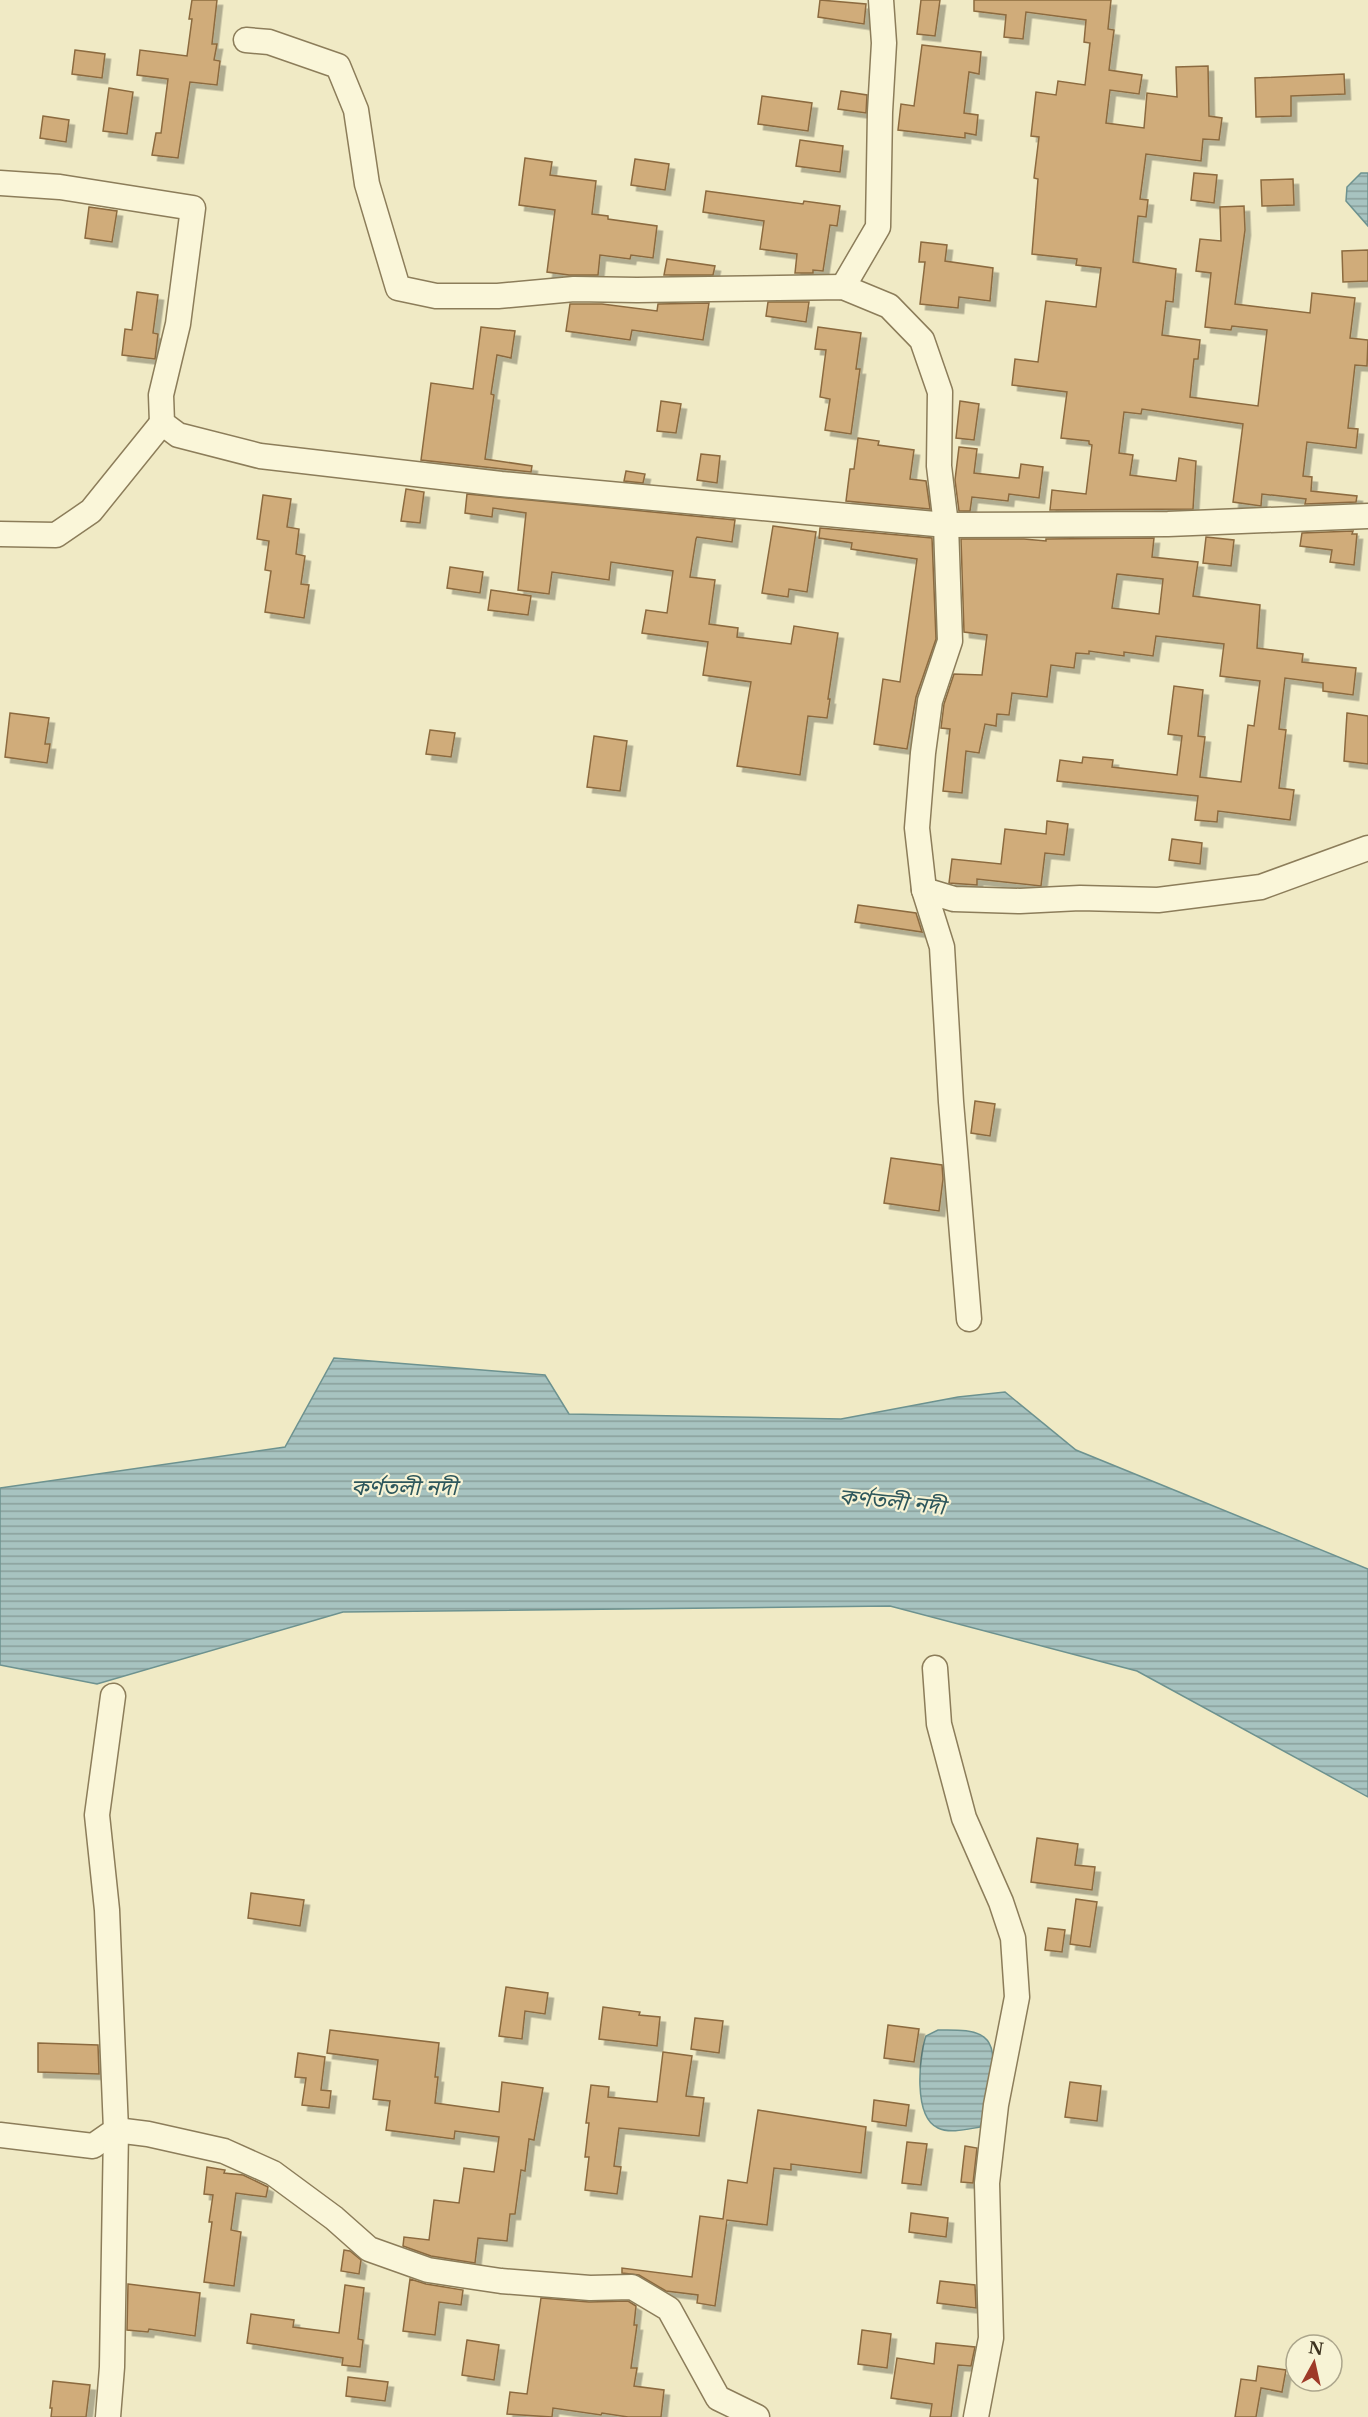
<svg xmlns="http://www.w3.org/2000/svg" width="1368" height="2417" font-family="'Libre Baskerville','Noto Sans Bengali',serif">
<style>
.water{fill:url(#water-rules);stroke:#6d928f;stroke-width:1.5}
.building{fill:#d0ac7a;stroke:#8c6b3f;stroke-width:1.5;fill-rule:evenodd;filter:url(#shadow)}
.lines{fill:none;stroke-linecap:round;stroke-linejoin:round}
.minor-casing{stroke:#8c7d5a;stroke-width:27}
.minor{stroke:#faf6d9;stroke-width:24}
.labels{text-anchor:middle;stroke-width:4.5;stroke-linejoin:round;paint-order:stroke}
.water-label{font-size:22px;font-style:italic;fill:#2d575c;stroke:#f7f3d5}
</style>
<defs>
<pattern id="water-rules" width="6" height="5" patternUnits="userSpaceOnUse" patternTransform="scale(1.5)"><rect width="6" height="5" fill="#a7c3c0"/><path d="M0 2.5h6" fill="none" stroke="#899f9b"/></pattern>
<filter id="shadow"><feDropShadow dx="5.5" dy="5.5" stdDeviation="0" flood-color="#0004"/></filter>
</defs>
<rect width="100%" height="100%" fill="#f0eac5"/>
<g class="water">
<path d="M1361,173H1368V226L1346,201L1347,187Z"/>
<path d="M334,1358L545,1375L569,1414L841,1419L958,1397L1005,1392L1076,1450L1368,1569V1797L1137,1671L890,1606L343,1612L97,1684L0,1665V1488L285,1447Z"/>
<path d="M938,2030C982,2029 999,2033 991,2081C988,2096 986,2112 980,2127C968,2129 950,2134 938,2128C913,2117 919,2057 926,2036Z"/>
</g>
<g class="building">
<path d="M192,0H217L212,44H217L214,60L220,61L217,85L190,82L178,158L152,155L156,133H161L168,79L137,75L140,50L187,56L192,19H189Z"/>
<path d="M820,0L866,4L864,24L818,17Z"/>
<path d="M921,0H940L935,36L917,34Z"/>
<path d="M974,0H1111L1108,29L1114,30L1109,70L1142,75L1139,94L1110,90L1106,123L1144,128L1147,93L1177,97L1176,67L1208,66L1209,116L1222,118L1219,140L1203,139L1201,161L1146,154L1140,199L1148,200L1146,217L1138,216L1133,262L1176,269L1173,302L1166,301L1162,335L1200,340L1198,359H1194L1190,397L1258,406L1267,330L1232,326L1231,330L1205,327L1211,273L1196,271L1200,239L1221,241L1220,207L1244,206L1245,230L1235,304L1310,313L1312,293L1355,298L1350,338L1368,340L1367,366L1355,365L1348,428L1358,429L1356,448L1307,442L1303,476L1312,477L1311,491L1357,496L1356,502L1305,504L1306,499L1262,494L1261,506L1233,502L1243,424L1142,409L1141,414L1124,412L1119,453L1133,455L1130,475L1176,481L1179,458L1196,461L1193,509L1050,510L1052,490L1086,494L1092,445L1089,444V441L1061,438L1067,392L1012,385L1015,359L1038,362L1046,301L1096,307L1101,268L1076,265L1077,259L1032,254L1038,179L1034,178L1039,137L1031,136L1036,92L1056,95L1058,81L1085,85L1090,43L1084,42L1086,20L1026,12L1023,39L1004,37L1006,15L974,11Z"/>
<path d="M922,45L981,52L979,74L969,72L964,113L978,115L976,135L965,133V138L898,130L901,104L914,106Z"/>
<path d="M75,50L105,54L102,78L72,74Z"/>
<path d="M1344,74L1345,94L1291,96V116L1256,117L1255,78Z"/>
<path d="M109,88L133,92L127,134L103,131Z"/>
<path d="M841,91L867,95L866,113L838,109Z"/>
<path d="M762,96L812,103L808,131L758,124Z"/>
<path d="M43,116L69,120L66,142L40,138Z"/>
<path d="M800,140L843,146L840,172L796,166Z"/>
<path d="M525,158L552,162L550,175L596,181L592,214L608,216V219L657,226L653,258L631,255L630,259L600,255L598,275H569L547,272L555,210L519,205Z"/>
<path d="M635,159L669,164L665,190L631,185Z"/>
<path d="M1194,173L1217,175L1214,203L1191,200Z"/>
<path d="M1293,179L1294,205L1262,206L1261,180Z"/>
<path d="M706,191L803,204L804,201L840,206L837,226L830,225L823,271L813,270V273H795L797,254L760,249L764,221L703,212Z"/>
<path d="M89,207L117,211L112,242L85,238Z"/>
<path d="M921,242L947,245L945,261L993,268L990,301L959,297L958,308L920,304L925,262H919Z"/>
<path d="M1368,250V281L1343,282L1342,251Z"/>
<path d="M667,259L715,266L713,275H664Z"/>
<path d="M137,292L158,295L153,333L158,334L155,359L122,355L125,329L132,330Z"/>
<path d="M768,302H809L806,322L766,316Z"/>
<path d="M709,303L703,340L632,330L630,340L566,331L570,304H602L657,311L658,304Z"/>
<path d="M481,327L515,331L511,358L497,355L491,394L494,395L485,459L532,466L531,472L421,460L431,383L473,389Z"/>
<path d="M818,327L861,333L856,369H860L851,434L825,430L830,399L820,397L826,350L815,349Z"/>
<path d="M661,401L681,404L676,433L657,431Z"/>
<path d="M960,401L979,404L974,440L956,438Z"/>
<path d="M858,438L879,441L878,445L914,450L910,479L926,481L930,509L846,501L850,469H854Z"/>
<path d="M959,447L977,449L974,473L1019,478L1021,464L1043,467L1039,498L1009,494L1008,501L972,497L970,511H959L955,480Z"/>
<path d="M701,454L720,456L717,483L697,480Z"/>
<path d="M626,471L645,474L643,483L624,481Z"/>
<path d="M406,489L424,492L420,523L401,521Z"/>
<path d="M467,494L735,520L732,542L697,537L696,539L690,577L715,580L709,624L738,628L737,637L791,644L794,626L838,633L828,699H830L827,718L808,716L800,775L737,766L751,682L703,675L708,642L642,633L646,610L667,613L673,571L611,562L609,580L552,572L549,594L518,590L526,513L493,508L492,517L465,513Z"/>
<path d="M263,495L291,499L287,527L299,529L296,554L305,556L301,584L309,585L304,618L265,612L271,571L265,570L269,541L257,539Z"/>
<path d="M773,526L816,532L807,592L789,589L788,597L762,593Z"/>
<path d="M820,528L932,538L936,639L916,697L907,749L874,744L883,679L900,682L917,559L851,549L852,543L819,538Z"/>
<path d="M1353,531L1352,534H1357L1354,565L1330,562L1332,550L1300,546L1302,533Z"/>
<path d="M1206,537L1234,540L1231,566L1203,563Z"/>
<path d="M1154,538L1152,557L1198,562L1193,596L1260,605L1257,648L1303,654L1302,662L1356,668L1353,695L1323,691V683L1285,678L1279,729L1286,730L1279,788L1294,790L1290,820L1218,811L1217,822L1195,820L1198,796L1057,781L1060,760L1082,763L1083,757L1113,760L1112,767L1177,775L1182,736L1168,734L1174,686L1203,690L1198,736L1205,737L1200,777L1241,782L1248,725L1254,726L1260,681L1220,676L1224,644L1156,636L1153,656L1124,652V656L1089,651V654L1076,653L1074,668L1051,665L1047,697L1012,693L1009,715L997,714L996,726L985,724L979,753L966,751L962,793L943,791L950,729L941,728L944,704L954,674L982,675L987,635L964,632L961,539H1024L1046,541V539ZM1117,574L1163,579L1159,614L1112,608Z"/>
<path d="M450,567L483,572L480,593L447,588Z"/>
<path d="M491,590L531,596L528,615L488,610Z"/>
<path d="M10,713L49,718L45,744H50L47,763L5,757Z"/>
<path d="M1347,713L1368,716V764L1344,761Z"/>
<path d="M430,730L455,733L451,757L426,754Z"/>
<path d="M594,736L627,741L620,791L587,787Z"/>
<path d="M1047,821L1068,824L1064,855L1045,853L1041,886L977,879V885L949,883L952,859L1001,864L1005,829L1046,834Z"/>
<path d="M1172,839L1202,843L1200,864L1169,860Z"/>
<path d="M858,905L916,913L922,932L855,922Z"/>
<path d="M975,1101L995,1104L990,1136L971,1133Z"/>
<path d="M891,1158L942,1165L943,1179L939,1211L884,1203Z"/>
<path d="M1037,1838L1078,1844L1075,1865L1095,1867L1092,1890L1031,1882Z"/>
<path d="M251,1893L304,1900L300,1926L248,1918Z"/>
<path d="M1076,1899L1097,1902L1090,1947L1070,1944Z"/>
<path d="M1048,1928L1065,1930L1062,1952L1045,1950Z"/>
<path d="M506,1987L548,1993L545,2014L525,2011L522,2039L499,2036Z"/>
<path d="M603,2007L640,2012L639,2015L660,2017L657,2046L599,2039Z"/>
<path d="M695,2018L723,2021L719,2053L691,2049Z"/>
<path d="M888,2025L919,2029L914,2062L884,2058Z"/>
<path d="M330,2030L439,2043L435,2077H438L435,2103L499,2112L502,2082L543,2088L534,2140L529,2139L525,2171L521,2170L515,2214H510L507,2241L478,2238L475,2263L431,2256L403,2246L404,2237L429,2240L434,2200L459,2203L464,2168L494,2172L499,2137L455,2131L454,2139L386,2130L390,2101L373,2099L378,2060L327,2053Z"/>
<path d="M38,2043L98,2045L99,2074L38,2072Z"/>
<path d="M663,2052L692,2056L686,2096L704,2098L699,2136L619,2128L614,2166L621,2167L617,2194L585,2190L589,2157H585L589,2123H586L591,2085L609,2087L608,2097L657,2102Z"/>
<path d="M298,2053L325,2057L321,2090L331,2091L329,2108L302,2105L306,2078L295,2077Z"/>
<path d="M1070,2082L1101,2086L1097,2121L1065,2117Z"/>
<path d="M874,2100L909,2105L906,2126L872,2121Z"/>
<path d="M758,2110L866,2127L861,2173L791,2164V2170L774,2168L767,2225L727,2220L715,2306L697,2303L698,2295L666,2291L639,2275L622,2273V2268L692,2277L700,2216L723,2219L728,2180L747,2183Z"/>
<path d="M907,2142L927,2144L921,2185L902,2183Z"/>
<path d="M965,2146L977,2148L973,2183L961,2182Z"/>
<path d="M207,2167L225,2170L224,2173L243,2175L268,2187L266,2197L236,2193L231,2230L241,2232L234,2286L204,2282L212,2222H209L213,2195L204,2194Z"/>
<path d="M911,2213L948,2218L946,2237L909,2232Z"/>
<path d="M344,2250L350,2251L361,2260L359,2274L341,2271Z"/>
<path d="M410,2279L426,2284L463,2290L461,2305L439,2302L435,2335L403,2331Z"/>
<path d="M940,2281L975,2285L976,2308L937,2303Z"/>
<path d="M128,2284L200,2293L195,2336L149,2329L148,2332L127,2330Z"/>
<path d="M345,2285L364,2288L358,2339L363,2340L360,2367L342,2365L343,2358L247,2343L251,2314L294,2320L293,2327L339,2333Z"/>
<path d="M541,2298L589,2302L628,2301L636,2306L634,2325H637L631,2368H637L634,2386L664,2390L661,2417H628L602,2413L601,2415L553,2408L552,2417L507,2414L510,2392L527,2394Z"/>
<path d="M862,2330L891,2334L887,2368L858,2364Z"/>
<path d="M467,2340L499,2345L494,2380L462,2375Z"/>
<path d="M936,2343L975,2347L971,2366L958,2365L951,2417H930L932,2404L891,2398L897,2358L934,2364Z"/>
<path d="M1258,2366L1286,2370L1282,2392L1261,2388L1256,2417H1235L1241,2379L1256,2381Z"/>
<path d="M348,2377L388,2382L385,2401L346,2396Z"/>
<path d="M53,2381L90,2385L86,2417H51L52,2408H50Z"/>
</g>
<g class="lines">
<defs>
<g id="minor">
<path d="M246,40L269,42L338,66L356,110L367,184L398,288L436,296H498L574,289L637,290L843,287L889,306L922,340L940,392L939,466L946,525L950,641L930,701L923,753L917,828L924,890L942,947L951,1102L969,1319"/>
<path d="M0,183L60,187L193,208L178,324L161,395L162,423L178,435L260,456L501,484L946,525L1168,524L1368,516"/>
<path d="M843,287L878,227L880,112L884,43L881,0"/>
<path d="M0,534L56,535L91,511L162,423"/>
<path d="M924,890L954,899L1020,901L1080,898L1158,900L1261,887L1368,848"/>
<path d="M935,1668L939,1724L964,1818L1001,1902L1013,1938L1017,1997L996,2105L987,2183L991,2338L976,2417"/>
<path d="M0,2135L93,2146L116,2130L107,1910L97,1815L113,1696"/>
<path d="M108,2417L112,2367L116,2130L148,2134L224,2151L273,2173L334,2218L369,2249L428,2270L501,2281L590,2288L632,2287L669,2309L718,2398L757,2417"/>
</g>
</defs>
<use href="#minor" class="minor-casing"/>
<use href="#minor" class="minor"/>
</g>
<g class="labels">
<g class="water-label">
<text x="404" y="1495">কর্ণতলী নদী</text>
<text transform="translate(892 1501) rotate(6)" y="8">কর্ণতলী নদী</text>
</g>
</g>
<g transform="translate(1314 2363) rotate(8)"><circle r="28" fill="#f7f3d5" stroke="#aca68c" stroke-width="1.5"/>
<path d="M0-4.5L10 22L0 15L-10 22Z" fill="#9e3a28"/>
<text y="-9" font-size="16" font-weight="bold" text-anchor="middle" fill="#3c321f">N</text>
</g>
</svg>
